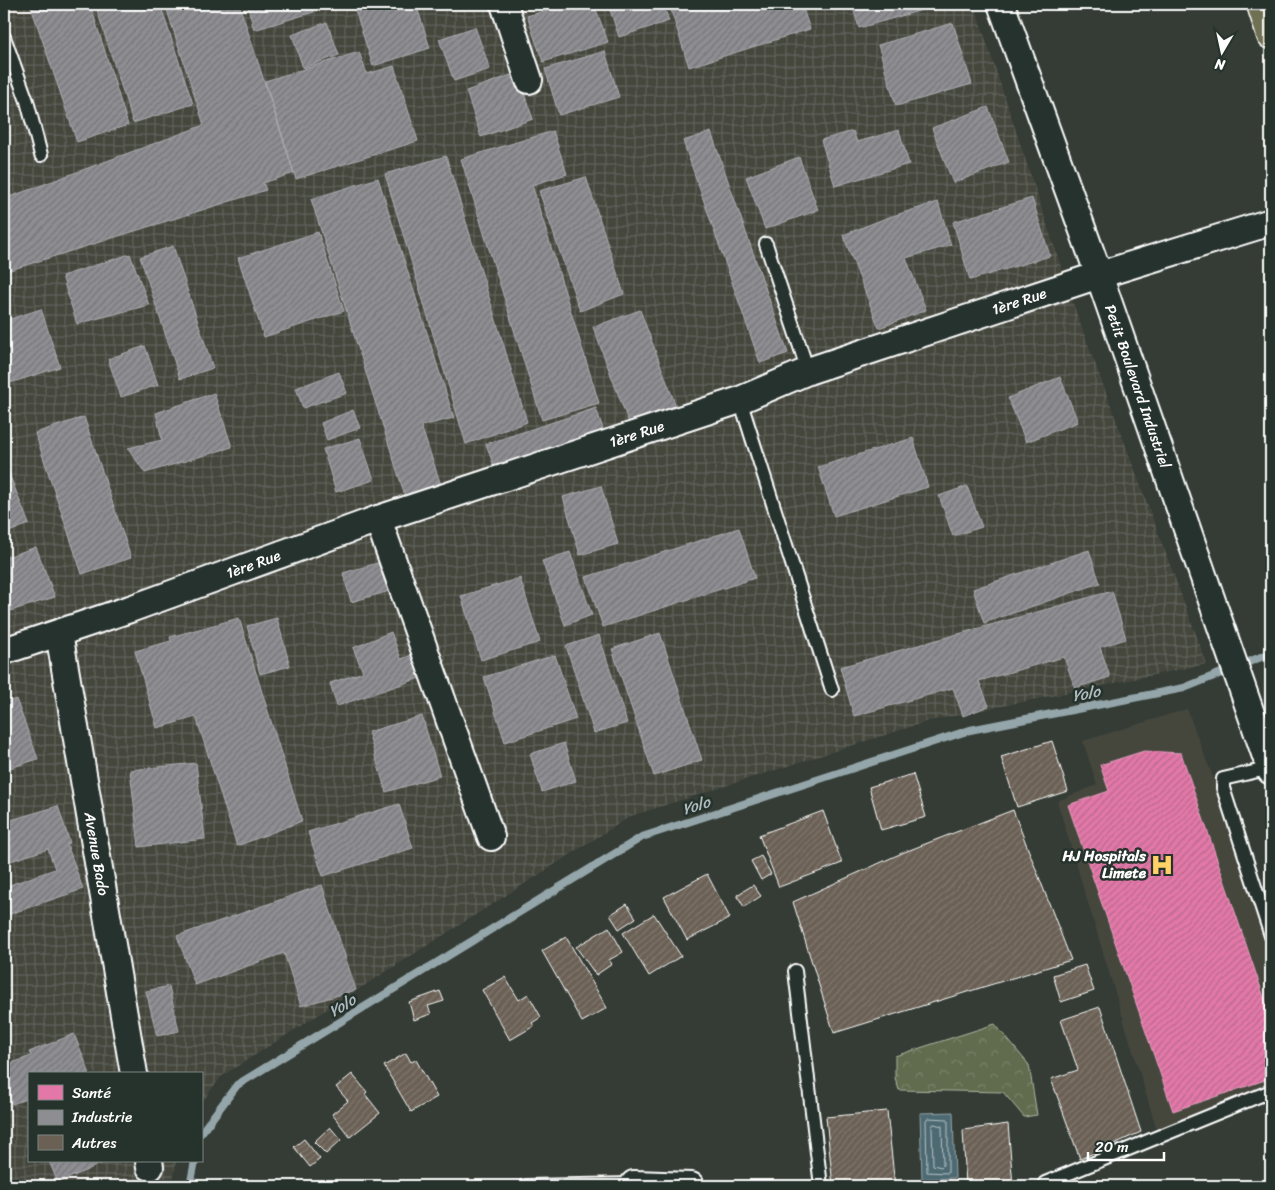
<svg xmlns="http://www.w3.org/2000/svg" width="1275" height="1190" font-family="Sriracha,sans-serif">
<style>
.built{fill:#44473e}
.industrial{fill:url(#industrial-grid)}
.park{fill:url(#park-crowns);stroke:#b0b6a6}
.water{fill:#4e6a73;stroke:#95a6ab}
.health{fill:url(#health-hatch);stroke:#eba0c2}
.industry{fill:url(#industry-hatch);stroke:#afafb3}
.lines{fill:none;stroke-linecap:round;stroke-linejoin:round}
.shore{stroke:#b8c3c7;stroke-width:1}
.stream{stroke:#95a6ab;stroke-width:8}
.building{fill:url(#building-hatch);stroke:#fff}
.lane-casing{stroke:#fff;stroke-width:16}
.street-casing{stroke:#fff;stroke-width:30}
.highway-casing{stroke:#fff;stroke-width:31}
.lane{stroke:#26332d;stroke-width:12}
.street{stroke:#26332d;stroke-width:26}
.highway{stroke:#706f52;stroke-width:28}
.labels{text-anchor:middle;stroke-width:5;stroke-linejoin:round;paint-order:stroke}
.street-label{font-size:15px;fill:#fff;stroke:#26332d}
.poi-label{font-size:15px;font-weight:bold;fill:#fff;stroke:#26332d;text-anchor:end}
.water-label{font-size:16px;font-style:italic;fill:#afbcc0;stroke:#26332d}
</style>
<defs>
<pattern id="industrial-grid" width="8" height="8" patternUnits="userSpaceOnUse" patternTransform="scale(1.25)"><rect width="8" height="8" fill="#44473e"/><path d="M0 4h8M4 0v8" fill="none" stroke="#60635b"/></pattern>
<pattern id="park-crowns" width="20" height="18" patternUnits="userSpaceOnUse" patternTransform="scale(1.25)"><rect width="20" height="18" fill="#606c4e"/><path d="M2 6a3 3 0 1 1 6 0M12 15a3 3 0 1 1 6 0" fill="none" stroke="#788269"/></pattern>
<pattern id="health-hatch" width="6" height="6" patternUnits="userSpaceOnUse" patternTransform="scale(1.25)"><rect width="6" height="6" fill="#e377a8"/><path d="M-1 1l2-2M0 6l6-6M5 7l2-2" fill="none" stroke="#b66a8c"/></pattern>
<pattern id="industry-hatch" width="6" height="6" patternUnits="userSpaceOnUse" patternTransform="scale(1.25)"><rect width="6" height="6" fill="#8d8d92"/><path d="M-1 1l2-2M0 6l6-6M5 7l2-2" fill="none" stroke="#76767a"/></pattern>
<pattern id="building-hatch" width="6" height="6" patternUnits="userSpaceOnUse" patternTransform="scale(1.25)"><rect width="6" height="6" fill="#6a6054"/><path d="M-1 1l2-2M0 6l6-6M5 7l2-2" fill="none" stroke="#80786e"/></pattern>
</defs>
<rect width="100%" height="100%" fill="#343c35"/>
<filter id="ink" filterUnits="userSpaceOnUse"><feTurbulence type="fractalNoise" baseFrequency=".02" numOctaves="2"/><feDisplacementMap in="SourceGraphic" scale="10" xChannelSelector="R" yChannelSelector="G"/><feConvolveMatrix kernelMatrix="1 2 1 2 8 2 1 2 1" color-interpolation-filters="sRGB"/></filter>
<g filter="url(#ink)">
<path class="built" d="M1187,709L1271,929V1092L1159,1137L1057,801L1097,785L1083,741Z"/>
<path class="industrial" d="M4,4H974L1076,312L1207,664L929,721L631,816L222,1076L201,1103V1074H29V1161H176L172,1186H4Z"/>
<path class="park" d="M995,1024L1029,1065L1037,1115L1024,1117L1003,1092L899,1090L895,1078V1056Z"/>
<path class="water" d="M953,1112L955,1178L922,1179L920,1113Z"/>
<path class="health" d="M1144,751L1181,753L1271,1018V1078L1173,1111L1068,805L1109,791L1100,765Z"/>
<g class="industry">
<path d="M30,4H90L128,125L77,142Z"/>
<path d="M95,4H160L193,104L133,123Z"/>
<path d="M165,4H239L294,173L263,183L266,190L4,272V199L204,125Z"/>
<path d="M247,4H311L314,12L254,30Z"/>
<path d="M373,4H416L430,48L373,66L355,10Z"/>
<path d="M569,4H594L608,42L543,62L527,16Z"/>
<path d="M608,4H663L669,21L619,37Z"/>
<path d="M669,4H801L810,29L689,67Z"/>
<path d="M852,4H943L859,28Z"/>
<path d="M327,22L339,55L303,68L292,35Z"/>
<path d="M953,23L972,84L896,106L878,45Z"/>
<path d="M475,27L490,69L454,81L439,39Z"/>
<path d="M605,51L619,97L559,115L545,69Z"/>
<path d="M359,52L367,74L394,66L418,141L296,179L265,81Z"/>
<path d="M517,73L533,119L481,137L466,91Z"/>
<path d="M988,107L1009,162L953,183L932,128Z"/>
<path d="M899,130L909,164L835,186L821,140L853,131L857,142Z"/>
<path d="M553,131L567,174L532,185L599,403L542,420L461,159Z"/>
<path d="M711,132L788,353L760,363L683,141Z"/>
<path d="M446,156L527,422L466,444L385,174Z"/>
<path d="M799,157L818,210L765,229L746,177Z"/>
<path d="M586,177L624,294L580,311L539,191Z"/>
<path d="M378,178L454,418L421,426L442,488L406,499L311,199Z"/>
<path d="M1032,198L1050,256L970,280L953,222Z"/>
<path d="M938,202L951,245L906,258L926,310L879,328L843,235L886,218Z"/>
<path d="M318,232L344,311L264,337L238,258Z"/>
<path d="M173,246L213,368L180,379L140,257Z"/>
<path d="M130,254L149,305L77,324L62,276Z"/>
<path d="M41,309L60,367L10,383L4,364V321Z"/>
<path d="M640,310L680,417L633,434L593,327Z"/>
<path d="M145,346L158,385L121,397L108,359Z"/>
<path d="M339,372L347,393L303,408L296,388Z"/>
<path d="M1060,377L1078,422L1026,442L1008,398Z"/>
<path d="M214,393L232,447L145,473L128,448L162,440L156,413Z"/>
<path d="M596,408L604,432L495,469L486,444Z"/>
<path d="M353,410L360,428L327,440L321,423Z"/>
<path d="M4,415L9,429L4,430Z"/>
<path d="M84,417L131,558L82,574L35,433Z"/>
<path d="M360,438L374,480L336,492L323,449Z"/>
<path d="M913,438L928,487L834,516L818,467Z"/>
<path d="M6,466L29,524L4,534V467Z"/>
<path d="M601,486L618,544L580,555L563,497Z"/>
<path d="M967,486L982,527L953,536L939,496Z"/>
<path d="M739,528L755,578L603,627L586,577Z"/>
<path d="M36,547L55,597L4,613V558Z"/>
<path d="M1089,550L1100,583L984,623L973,589Z"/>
<path d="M570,552L592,615L565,625L542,561Z"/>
<path d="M384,561L393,590L351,602L343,573Z"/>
<path d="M520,578L540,642L481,660L461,596Z"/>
<path d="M1112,591L1126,639L1100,647L1110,677L1075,688L1064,657L979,681L989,706L963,716L953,688L854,716L840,667Z"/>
<path d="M239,618L302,821L237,846L196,717L157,728L135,651L171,641L170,637Z"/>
<path d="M277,618L290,666L260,674L247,626Z"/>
<path d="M391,632L401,659L415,654L423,677L337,706L330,683L363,672L353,648Z"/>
<path d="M660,633L702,760L654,776L612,649Z"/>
<path d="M599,635L627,723L594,733L566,646Z"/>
<path d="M555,655L576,719L505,742L484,677Z"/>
<path d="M16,699L38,759L4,770V703Z"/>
<path d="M422,716L440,776L386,792L368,732Z"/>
<path d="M564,743L576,781L542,792L530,754Z"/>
<path d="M196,763L205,839L139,847L130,770Z"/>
<path d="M399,804L413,848L323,876L308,832Z"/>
<path d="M58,806L70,843L67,844L83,889L4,916V887L55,869L48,849L4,863V822Z"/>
<path d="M322,885L356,990L301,1006L284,953L195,985L177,936Z"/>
<path d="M169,986L179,1031L157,1036L146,991Z"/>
<path d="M74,1034L90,1074H29V1098L12,1104L4,1081V1066L31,1056L29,1052Z"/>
<path d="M49,1161H107L58,1183Z"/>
</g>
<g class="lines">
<g class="shore">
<path d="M928,1118L948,1119V1173L927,1172L926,1121Z"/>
<path d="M934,1124L942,1126L943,1165L941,1167L933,1165L932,1127Z"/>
</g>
<g class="stream">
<path d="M201,1133L237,1085L642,837L970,730L1184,688L1271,653"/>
<path d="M190,1186L195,1161"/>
</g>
</g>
<g class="building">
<path d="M1052,741L1068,791L1017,807L1001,757Z"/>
<path d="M913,774L926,817L881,830L869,787Z"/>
<path d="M1013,810L1071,960L834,1033L793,902L902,853Z"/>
<path d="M823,811L842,863L779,887L759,835Z"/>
<path d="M761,856L771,874L761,880L751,861Z"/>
<path d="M707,874L730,918L687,940L664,897Z"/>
<path d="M753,885L761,896L744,907L737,895Z"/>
<path d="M627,904L636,918L619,929L610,915Z"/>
<path d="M654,914L681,956L649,976L623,933Z"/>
<path d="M609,927L623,952L609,960L612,964L596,975L576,947Z"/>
<path d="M566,937L607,1008L582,1022L542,951Z"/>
<path d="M1085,965L1094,991L1061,1002L1053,975Z"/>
<path d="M505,977L519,1000L528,994L541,1017L532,1023L534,1026L510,1040L482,990Z"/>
<path d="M440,991L444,1001L428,1006L431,1014L414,1020L409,1002Z"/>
<path d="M1100,1007L1141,1132L1080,1159L1051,1079L1078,1070L1061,1020Z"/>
<path d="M406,1053L411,1062L416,1060L437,1097L411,1112L384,1066Z"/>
<path d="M352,1074L367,1092L365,1094L380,1113L350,1137L332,1114L348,1101L336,1087Z"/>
<path d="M887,1111L895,1186H833L826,1117Z"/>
<path d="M1008,1124L1013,1186H966L963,1130Z"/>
<path d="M330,1127L341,1140L326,1154L314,1142Z"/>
<path d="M304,1139L320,1159L310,1167L294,1147Z"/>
</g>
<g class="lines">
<defs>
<g id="lane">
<path d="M4,37L27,101L41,155"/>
<path d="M766,244L808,371"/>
<path d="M740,400L832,690"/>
<path d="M1271,768L1223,779V788L1271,936"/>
<path d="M795,971L821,1186"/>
<path d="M1045,1183L1271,1091"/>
<path d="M525,1186L634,1184"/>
</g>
<g id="street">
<path d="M504,4L529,80"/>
<path id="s1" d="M1001,4L1099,275L1271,771"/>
<path d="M378,519L491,837"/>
<path id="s2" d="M59,633L134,1074"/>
<path id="s3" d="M4,651L130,609L378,519L740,400L808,371L1099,275L1271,222"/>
<path d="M149,1161L150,1167"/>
<path d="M634,1184L691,1186"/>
</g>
<path id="highway" d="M1261,4L1271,35"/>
</defs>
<use href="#lane" class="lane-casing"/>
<use href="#street" class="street-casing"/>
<use href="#highway" class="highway-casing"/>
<use href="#lane" class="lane"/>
<use href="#street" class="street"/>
<use href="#highway" class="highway"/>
</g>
</g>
<defs>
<symbol id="hospital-bare" viewBox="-9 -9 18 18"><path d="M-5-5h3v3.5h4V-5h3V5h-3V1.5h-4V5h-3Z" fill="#ffd166" stroke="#26332d" stroke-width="2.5" paint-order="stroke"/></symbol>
</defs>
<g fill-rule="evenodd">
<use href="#hospital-bare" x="1146" y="849" width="32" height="32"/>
</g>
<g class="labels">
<g class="street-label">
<text dy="5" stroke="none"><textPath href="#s3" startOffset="1074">1ère Rue</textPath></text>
<text dy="5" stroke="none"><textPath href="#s1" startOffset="406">Petit Boulevard Industriel</textPath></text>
<text dy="5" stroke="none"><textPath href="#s3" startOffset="669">1ère Rue</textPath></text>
<text dy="5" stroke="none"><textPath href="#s3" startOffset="264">1ère Rue</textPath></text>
<text dy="5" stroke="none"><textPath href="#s2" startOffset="224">Avenue Bado</textPath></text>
</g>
<g class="poi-label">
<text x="1146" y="861">HJ Hospitals<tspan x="1146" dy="17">Limete</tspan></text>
</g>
<g class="water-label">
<text transform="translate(1086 693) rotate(-11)" y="6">Yolo</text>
<text transform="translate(696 805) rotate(-18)" y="6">Yolo</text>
<text transform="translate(342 1005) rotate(-32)" y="6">Yolo</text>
</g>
</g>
<rect width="1275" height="1190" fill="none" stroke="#26332d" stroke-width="20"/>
<rect x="10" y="10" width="1255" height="1170" fill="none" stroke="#fff" stroke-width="2" filter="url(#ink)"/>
<rect x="28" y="1072" width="175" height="90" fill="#26332d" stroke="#7d8581"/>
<rect x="38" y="1085" width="25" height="15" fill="#e377a8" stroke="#7d8581"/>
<text x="72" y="1098" font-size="15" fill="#ffffff">Santé</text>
<rect x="38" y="1110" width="25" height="15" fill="#8d8d92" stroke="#7d8581"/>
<text x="72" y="1122" font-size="15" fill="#ffffff">Industrie</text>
<rect x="38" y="1135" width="25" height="15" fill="#6a6054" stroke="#7d8581"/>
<text x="72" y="1148" font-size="15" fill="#ffffff">Autres</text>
<g transform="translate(1222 52) rotate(189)" stroke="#26332d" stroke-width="4" paint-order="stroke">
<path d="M0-4L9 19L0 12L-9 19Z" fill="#ffffff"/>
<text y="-8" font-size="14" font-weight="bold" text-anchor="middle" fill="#ffffff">N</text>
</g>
<path d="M1088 1152v8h76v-8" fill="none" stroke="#ffffff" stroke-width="2.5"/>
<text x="1095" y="1152" font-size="15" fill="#ffffff" stroke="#26332d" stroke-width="4" paint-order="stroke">20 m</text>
</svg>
